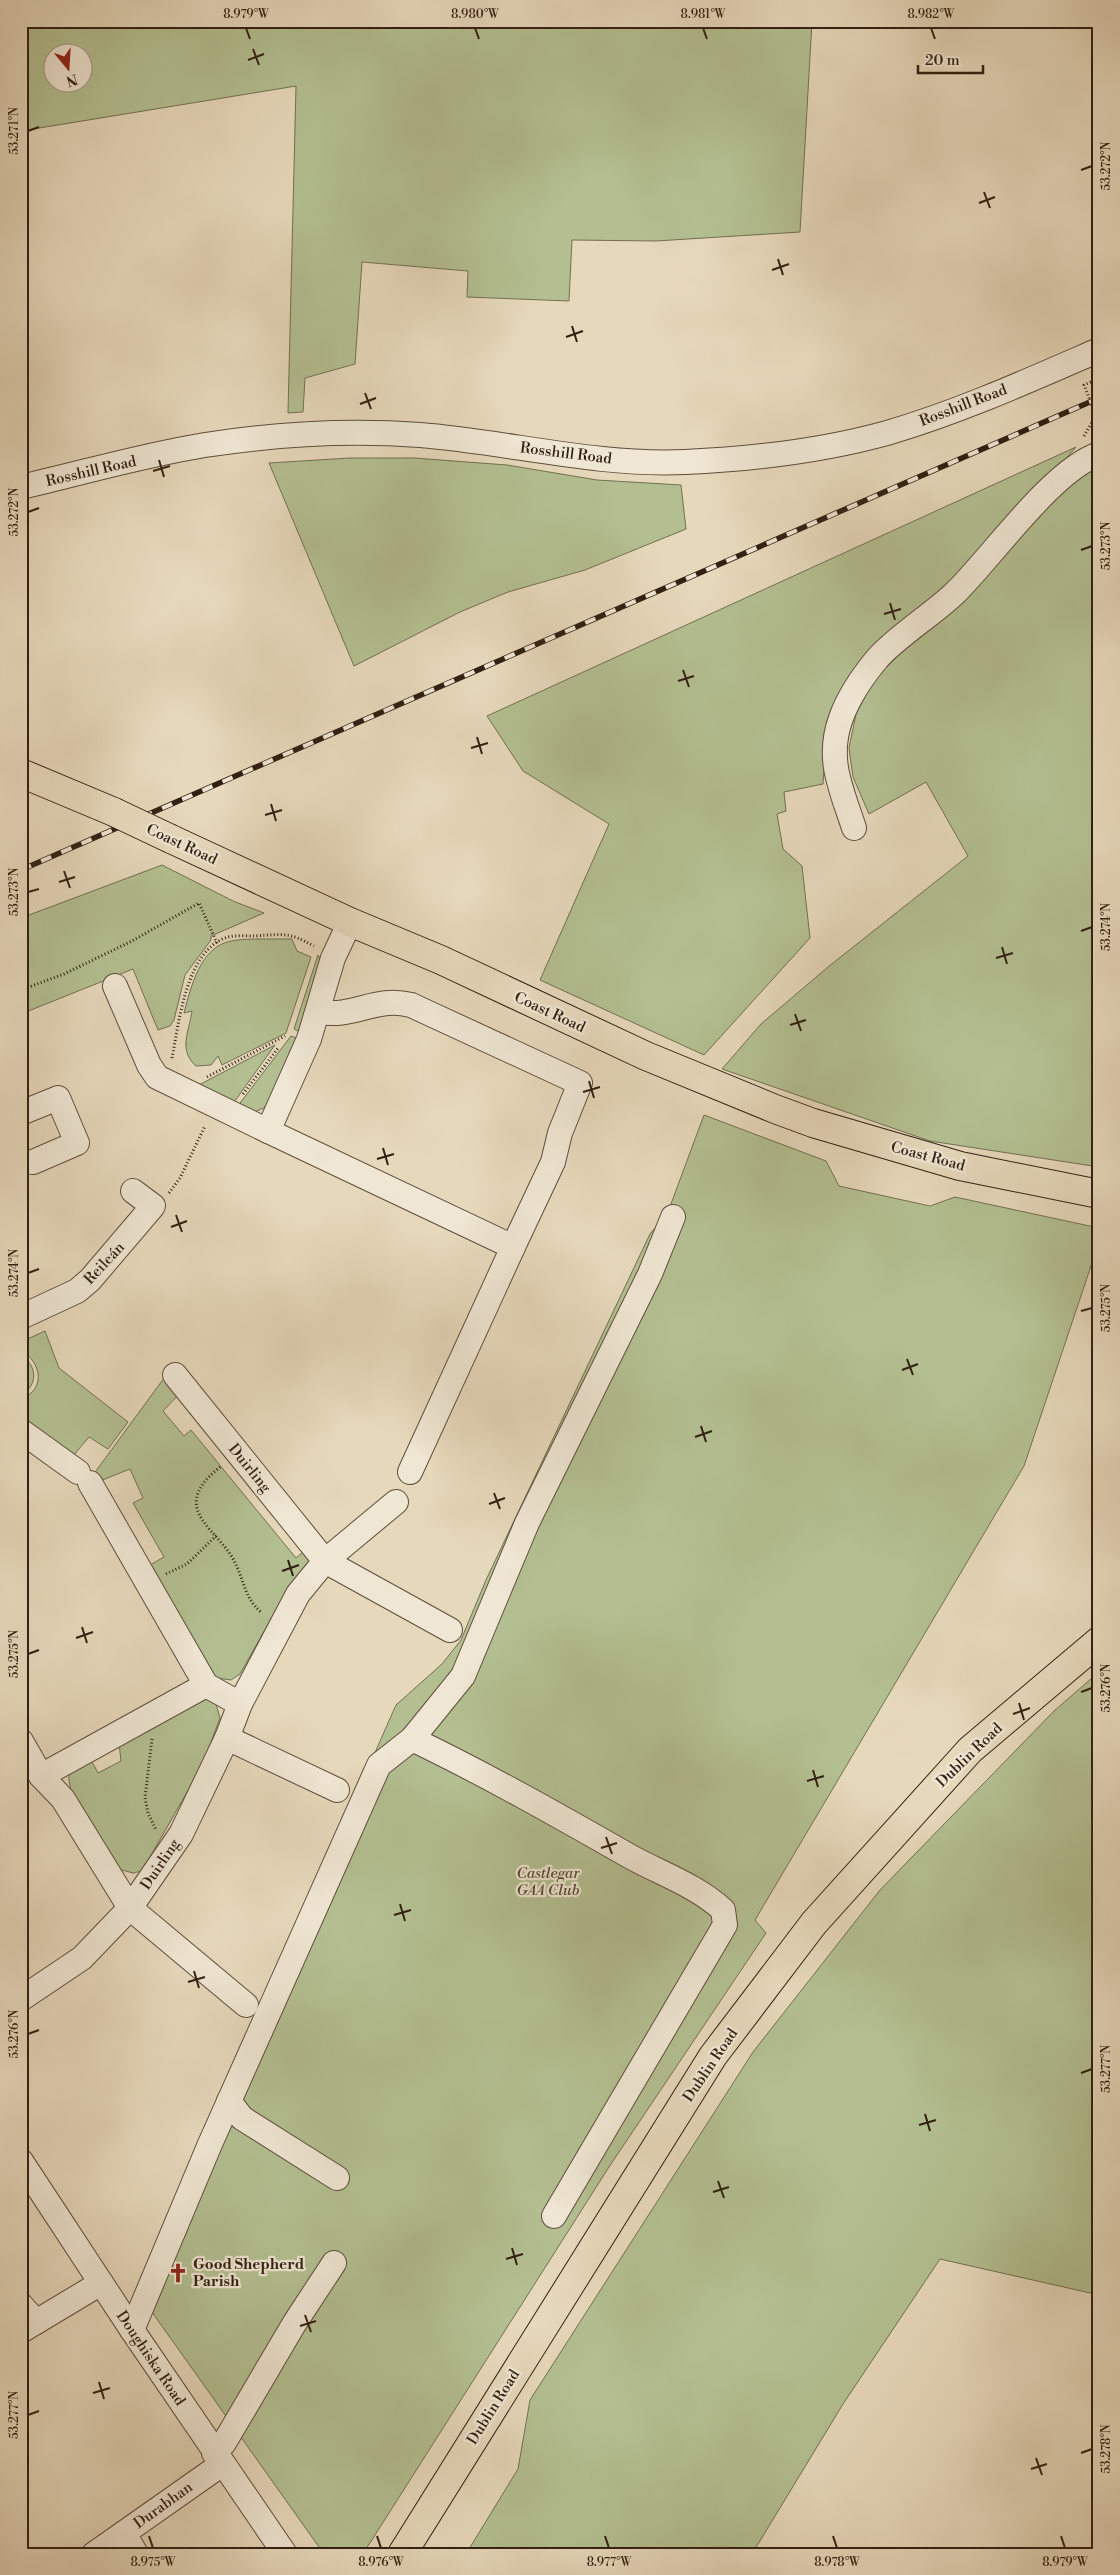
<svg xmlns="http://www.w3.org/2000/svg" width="1120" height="2575" font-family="'Libre Bodoni',serif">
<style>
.green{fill:#b3bf91;stroke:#727052;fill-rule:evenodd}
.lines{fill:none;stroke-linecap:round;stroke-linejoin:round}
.minor-casing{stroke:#5e4e3c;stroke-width:26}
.major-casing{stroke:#312012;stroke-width:30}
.path{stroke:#312012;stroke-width:3;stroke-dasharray:1 2.5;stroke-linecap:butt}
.minor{stroke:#efe6d3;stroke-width:24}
.major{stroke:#e6d8bb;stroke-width:28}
.rail-casing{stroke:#312012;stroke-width:5.5}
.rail{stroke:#efe6d3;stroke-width:4;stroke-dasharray:11;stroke-linecap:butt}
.major-bridge-casing{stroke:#312012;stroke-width:30;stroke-linecap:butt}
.major-bridge{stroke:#e6d8bb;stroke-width:28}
.ticks{fill:none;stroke:#312012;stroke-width:2}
.labels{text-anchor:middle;stroke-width:4.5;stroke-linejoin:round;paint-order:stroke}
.street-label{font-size:15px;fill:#312012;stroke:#efe6d3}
.park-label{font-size:15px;font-style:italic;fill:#524832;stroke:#efe6d3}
.poi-label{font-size:15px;font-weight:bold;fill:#312012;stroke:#efe6d3;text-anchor:start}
.neatline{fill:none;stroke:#312012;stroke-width:2}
.ticks-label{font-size:12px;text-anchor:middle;fill:#312012}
</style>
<rect width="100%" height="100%" fill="#e6d8bb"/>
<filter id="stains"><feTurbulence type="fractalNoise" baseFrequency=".004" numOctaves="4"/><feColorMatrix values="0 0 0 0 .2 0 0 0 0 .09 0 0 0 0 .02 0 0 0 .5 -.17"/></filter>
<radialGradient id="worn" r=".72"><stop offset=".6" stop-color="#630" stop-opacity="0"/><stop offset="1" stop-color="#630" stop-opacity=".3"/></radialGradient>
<g class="green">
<path d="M21,21H812L800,232L656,241L572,240L569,301L467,297L468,271L362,262L355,364L305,378L303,412L288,413L296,86L21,131ZM52,52H82V82H52Z"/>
<path d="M1076,447L963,579L885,648L825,753L823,784L784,792L786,811L777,814L783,849L802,866L810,938L704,1055L540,980L609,824L523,771L487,716Z"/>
<path d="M350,458H414L507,465L597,480L681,485L686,529L585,570L508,592L460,612L354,666L269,463Z"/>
<path d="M1099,460V1167L930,1141L722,1069L761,1024L828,967L968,856L926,782L869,814L853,777L849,748L856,714L874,680L1015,535Z"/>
<path d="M162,865L233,901L264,913L211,936V940L185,975L174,1020L170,1026L158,1030L133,969L21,1014V918Z"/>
<path d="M262,939H292L297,951L311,957L286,1033L222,1065L218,1056L211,1065L196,1066C178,1050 189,1032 192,1011L184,1013C191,987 200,947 231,941C241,939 252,939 262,939Z"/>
<path d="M318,955L320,959L314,993L300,1032L294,1029Z"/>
<path d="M291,1036L297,1038L269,1102L264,1108L252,1113L237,1107Z"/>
<path d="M275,1045L232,1105L195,1087Z"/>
<path d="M704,1115L826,1161L839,1186L930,1206L955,1197L1099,1228V1242L1024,1466L755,1920L766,1933L609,2167L368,2546L360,2554H324L137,2291L396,1705L442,1664L461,1640L486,1580L650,1234L668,1212Z"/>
<path d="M45,1331L59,1368L128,1422L108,1449L89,1437L73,1456L21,1419V1399C47,1389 41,1362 21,1350V1342Z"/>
<path d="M21,1356C38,1365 38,1386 21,1395Z"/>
<path d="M167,1374L182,1391L163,1411L184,1436L191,1430L296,1558L309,1547L313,1556L288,1589L240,1674L231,1680L217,1678L208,1672L150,1565L164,1557L133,1503L143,1498L130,1469L100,1481L93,1475Z"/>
<path d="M1099,1672V2295L940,2259L843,2404L752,2554H466L518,2469L530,2400L753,2052L880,1890L1054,1711Z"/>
<path d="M204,1698L216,1704L220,1718L202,1766L142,1871L133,1873L118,1869C103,1844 66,1801 69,1773L90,1758L98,1773L121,1761L119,1743Z"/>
</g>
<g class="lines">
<defs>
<g id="minor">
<path d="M21,487C82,473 143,455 205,445C276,434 348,430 420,435C508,442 596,466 685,462C752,459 822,451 887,433C959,412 1030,380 1099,350"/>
<path d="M854,828C841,788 826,759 841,718C849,696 862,677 877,659C896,637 932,615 955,593C992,557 1052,470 1099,454"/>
<path d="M115,986L149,1065L157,1077L268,1131L309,1039L333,958L350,922"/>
<path d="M21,1113L58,1098L77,1143L33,1162"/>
<path d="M268,1131L513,1247L553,1162L560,1133L580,1083L411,1005C374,996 356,1018 319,1012"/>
<path d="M21,1317L77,1291L90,1280L153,1206L133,1191"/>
<path d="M175,1375L325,1561L450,1630"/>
<path d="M21,1431L78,1472"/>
<path d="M410,1472L513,1247"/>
<path d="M90,1483L206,1685L240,1704"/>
<path d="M227,1738L337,1790"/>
<path d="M412,1739L463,1676L527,1523L650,1274L673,1217"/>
<path d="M21,1741L41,1776L63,1799L130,1908L246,2005"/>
<path d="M41,1776L206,1685"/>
<path d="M21,1999L82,1958L130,1908L181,1834L227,1738L240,1704L298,1594L325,1561L396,1502"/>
<path d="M229,2101L242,2118L337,2178"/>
<path d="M21,2161L132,2330L285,2554"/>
<path d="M21,2305L36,2322"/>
<path d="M132,2330L210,2144L379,1765L412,1739C487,1775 559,1816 631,1857C662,1874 697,1886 723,1910L725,1925L554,2216"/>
<path d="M21,2331L101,2283"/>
<path d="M214,2453L224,2443L294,2324L334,2263"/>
<path d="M94,2554L124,2533"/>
<path d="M136,2554L124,2533L222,2464"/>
</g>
<g id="major">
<path d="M21,773L114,812"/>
<path d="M171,839L350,922L441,960L646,1056L775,1109L813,1123L960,1166L1099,1194"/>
<path d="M402,2554L713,2056L814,1923L970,1750L1099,1641"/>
</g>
</defs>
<use href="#minor" class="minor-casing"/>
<use href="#major" class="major-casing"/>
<g class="path">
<path d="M1084,436L1096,416L1084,385L1099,378"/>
<path d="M21,990L64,974L132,941L199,903L217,943"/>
<path d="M172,1058C179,1023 186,949 228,937C236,935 247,936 255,936C285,934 288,932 314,946"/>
<path d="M207,1077L285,1036"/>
<path d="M243,1094L279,1047"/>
<path d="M169,1193L180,1178L205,1126"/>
<path d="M220,1467C208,1477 193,1490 197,1508C200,1523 221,1540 230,1554C245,1576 241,1595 262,1613"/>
<path d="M166,1574L187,1564L217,1535"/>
<path d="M152,1739L145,1798L148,1813L156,1830"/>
</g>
<use href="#minor" class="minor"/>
<use href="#major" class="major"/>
<defs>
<path id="rail" d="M21,870L1099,398"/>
</defs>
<use href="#rail" class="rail-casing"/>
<use href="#rail" class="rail"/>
<defs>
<path id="major-bridge" d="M114,812L171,839"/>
</defs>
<use href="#major-bridge" class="major-bridge-casing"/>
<use href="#major-bridge" class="major-bridge"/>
</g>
<path class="ticks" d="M246,28L250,39M475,28L479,39M703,28L707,39M931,28L935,39M253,49L259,65M248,60L264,54M28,131L39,127M1081,170L1092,166M984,192L990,208M979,203L995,197M778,259L783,275M772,270L789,264M572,326L577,342M566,337L583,331M365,393L371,409M360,404L376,398M159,460L164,477M153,471L170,466M28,512L39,508M1081,550L1092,546M890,603L895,620M884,614L901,609M683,670L689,687M678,681L694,676M477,737L482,754M471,748L488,743M271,804L276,821M265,815L282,810M64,871L70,888M59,882L75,877M28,892L39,889M1081,931L1092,927M1002,947L1007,964M996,958L1013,953M795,1014L801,1031M790,1025L806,1020M589,1081L594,1098M583,1092L600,1087M383,1148L388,1165M377,1159L394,1154M176,1215L182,1232M171,1227L187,1221M28,1273L39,1269M1081,1311L1092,1308M907,1359L913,1375M902,1370L918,1364M701,1426L706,1442M695,1437L712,1431M494,1493L500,1509M489,1504L505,1498M288,1560L293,1576M282,1571L299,1565M82,1627L87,1643M76,1638L93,1632M28,1654L39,1650M1081,1692L1092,1688M1019,1703L1024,1720M1013,1714L1030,1708M813,1770L818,1787M807,1781L824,1776M606,1837L612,1854M601,1848L617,1843M400,1904L405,1921M394,1915L411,1910M194,1971L199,1988M188,1982L205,1977M28,2034L39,2030M1081,2073L1092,2069M925,2114L930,2131M919,2125L936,2120M718,2181L724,2198M713,2192L729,2187M512,2248L517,2265M506,2259L523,2254M305,2315L311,2332M300,2326L316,2321M99,2382L104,2399M93,2393L110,2388M28,2415L39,2411M1081,2453L1092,2449M1036,2458L1042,2475M1031,2469L1047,2464M149,2536L153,2548M377,2536L381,2548M605,2536L609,2548M833,2536L837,2548M1061,2536L1065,2548"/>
<defs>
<symbol id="church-bare" viewBox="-9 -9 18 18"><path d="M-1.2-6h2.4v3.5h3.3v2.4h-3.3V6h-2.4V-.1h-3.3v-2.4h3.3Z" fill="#8f2418" stroke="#efe6d3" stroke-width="2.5" paint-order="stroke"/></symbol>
</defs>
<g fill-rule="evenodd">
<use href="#church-bare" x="164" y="2259" width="28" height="28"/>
</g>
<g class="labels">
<g class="street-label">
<text transform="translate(963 405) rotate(-21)" y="5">Rosshill Road</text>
<text transform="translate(566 453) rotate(7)" y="5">Rosshill Road</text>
<text transform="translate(91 471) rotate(-13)" y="5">Rosshill Road</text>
<text transform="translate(182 844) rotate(25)" y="5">Coast Road</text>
<text transform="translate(550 1012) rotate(25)" y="5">Coast Road</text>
<text transform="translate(928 1156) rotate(15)" y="5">Coast Road</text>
<text transform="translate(104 1263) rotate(-47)" y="5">Reileán</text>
<text transform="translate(250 1468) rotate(51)" y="5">Duirling</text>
<text transform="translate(969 1755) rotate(-44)" y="5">Dublin Road</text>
<text transform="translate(160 1864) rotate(-56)" y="5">Duirling</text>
<text transform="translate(710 2065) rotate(-56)" y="5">Dublin Road</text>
<text transform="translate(151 2358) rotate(56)" y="5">Doughiska Road</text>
<text transform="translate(493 2407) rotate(-58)" y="5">Dublin Road</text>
<text transform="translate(163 2505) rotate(-36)" y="5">Durabhan</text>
</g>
<g class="park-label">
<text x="548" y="1878">Castlegar<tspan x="548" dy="17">GAA Club</tspan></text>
</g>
<g class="poi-label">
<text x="193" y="2269">Good Shepherd<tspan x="193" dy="17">Parish</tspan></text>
</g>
</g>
<rect width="1120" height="2575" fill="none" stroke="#e6d8bb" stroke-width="55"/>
<g transform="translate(68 68) rotate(162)"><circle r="24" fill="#efe6d3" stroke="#a39786"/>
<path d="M0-4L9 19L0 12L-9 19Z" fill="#8f2418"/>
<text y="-8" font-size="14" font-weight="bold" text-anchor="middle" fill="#312012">N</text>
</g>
<path d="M918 65v8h65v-8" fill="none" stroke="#312012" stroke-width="2.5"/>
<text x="925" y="65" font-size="15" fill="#312012" stroke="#efe6d3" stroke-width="4" paint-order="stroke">20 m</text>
<rect x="28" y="28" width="1064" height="2520" class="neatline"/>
<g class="ticks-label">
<text x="246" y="18">8.979°W</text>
<text x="475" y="18">8.980°W</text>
<text x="703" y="18">8.981°W</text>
<text x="931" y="18">8.982°W</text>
<text transform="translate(14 131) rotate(-90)" y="4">53.271°N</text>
<text transform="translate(1106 166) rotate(-90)" y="4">53.272°N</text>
<text transform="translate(14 512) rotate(-90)" y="4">53.272°N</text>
<text transform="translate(1106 546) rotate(-90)" y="4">53.273°N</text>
<text transform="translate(14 892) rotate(-90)" y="4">53.273°N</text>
<text transform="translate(1106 927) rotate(-90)" y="4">53.274°N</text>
<text transform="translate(14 1273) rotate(-90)" y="4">53.274°N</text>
<text transform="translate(1106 1308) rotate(-90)" y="4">53.275°N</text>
<text transform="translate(14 1654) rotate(-90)" y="4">53.275°N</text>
<text transform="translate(1106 1688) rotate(-90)" y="4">53.276°N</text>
<text transform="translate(14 2034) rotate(-90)" y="4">53.276°N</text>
<text transform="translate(1106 2069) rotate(-90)" y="4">53.277°N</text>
<text transform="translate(14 2415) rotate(-90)" y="4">53.277°N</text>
<text transform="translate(1106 2449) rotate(-90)" y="4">53.278°N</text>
<text x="153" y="2566">8.975°W</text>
<text x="381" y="2566">8.976°W</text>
<text x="609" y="2566">8.977°W</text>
<text x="837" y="2566">8.978°W</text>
<text x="1065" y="2566">8.979°W</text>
</g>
<rect width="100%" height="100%" filter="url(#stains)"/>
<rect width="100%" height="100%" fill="url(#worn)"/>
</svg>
